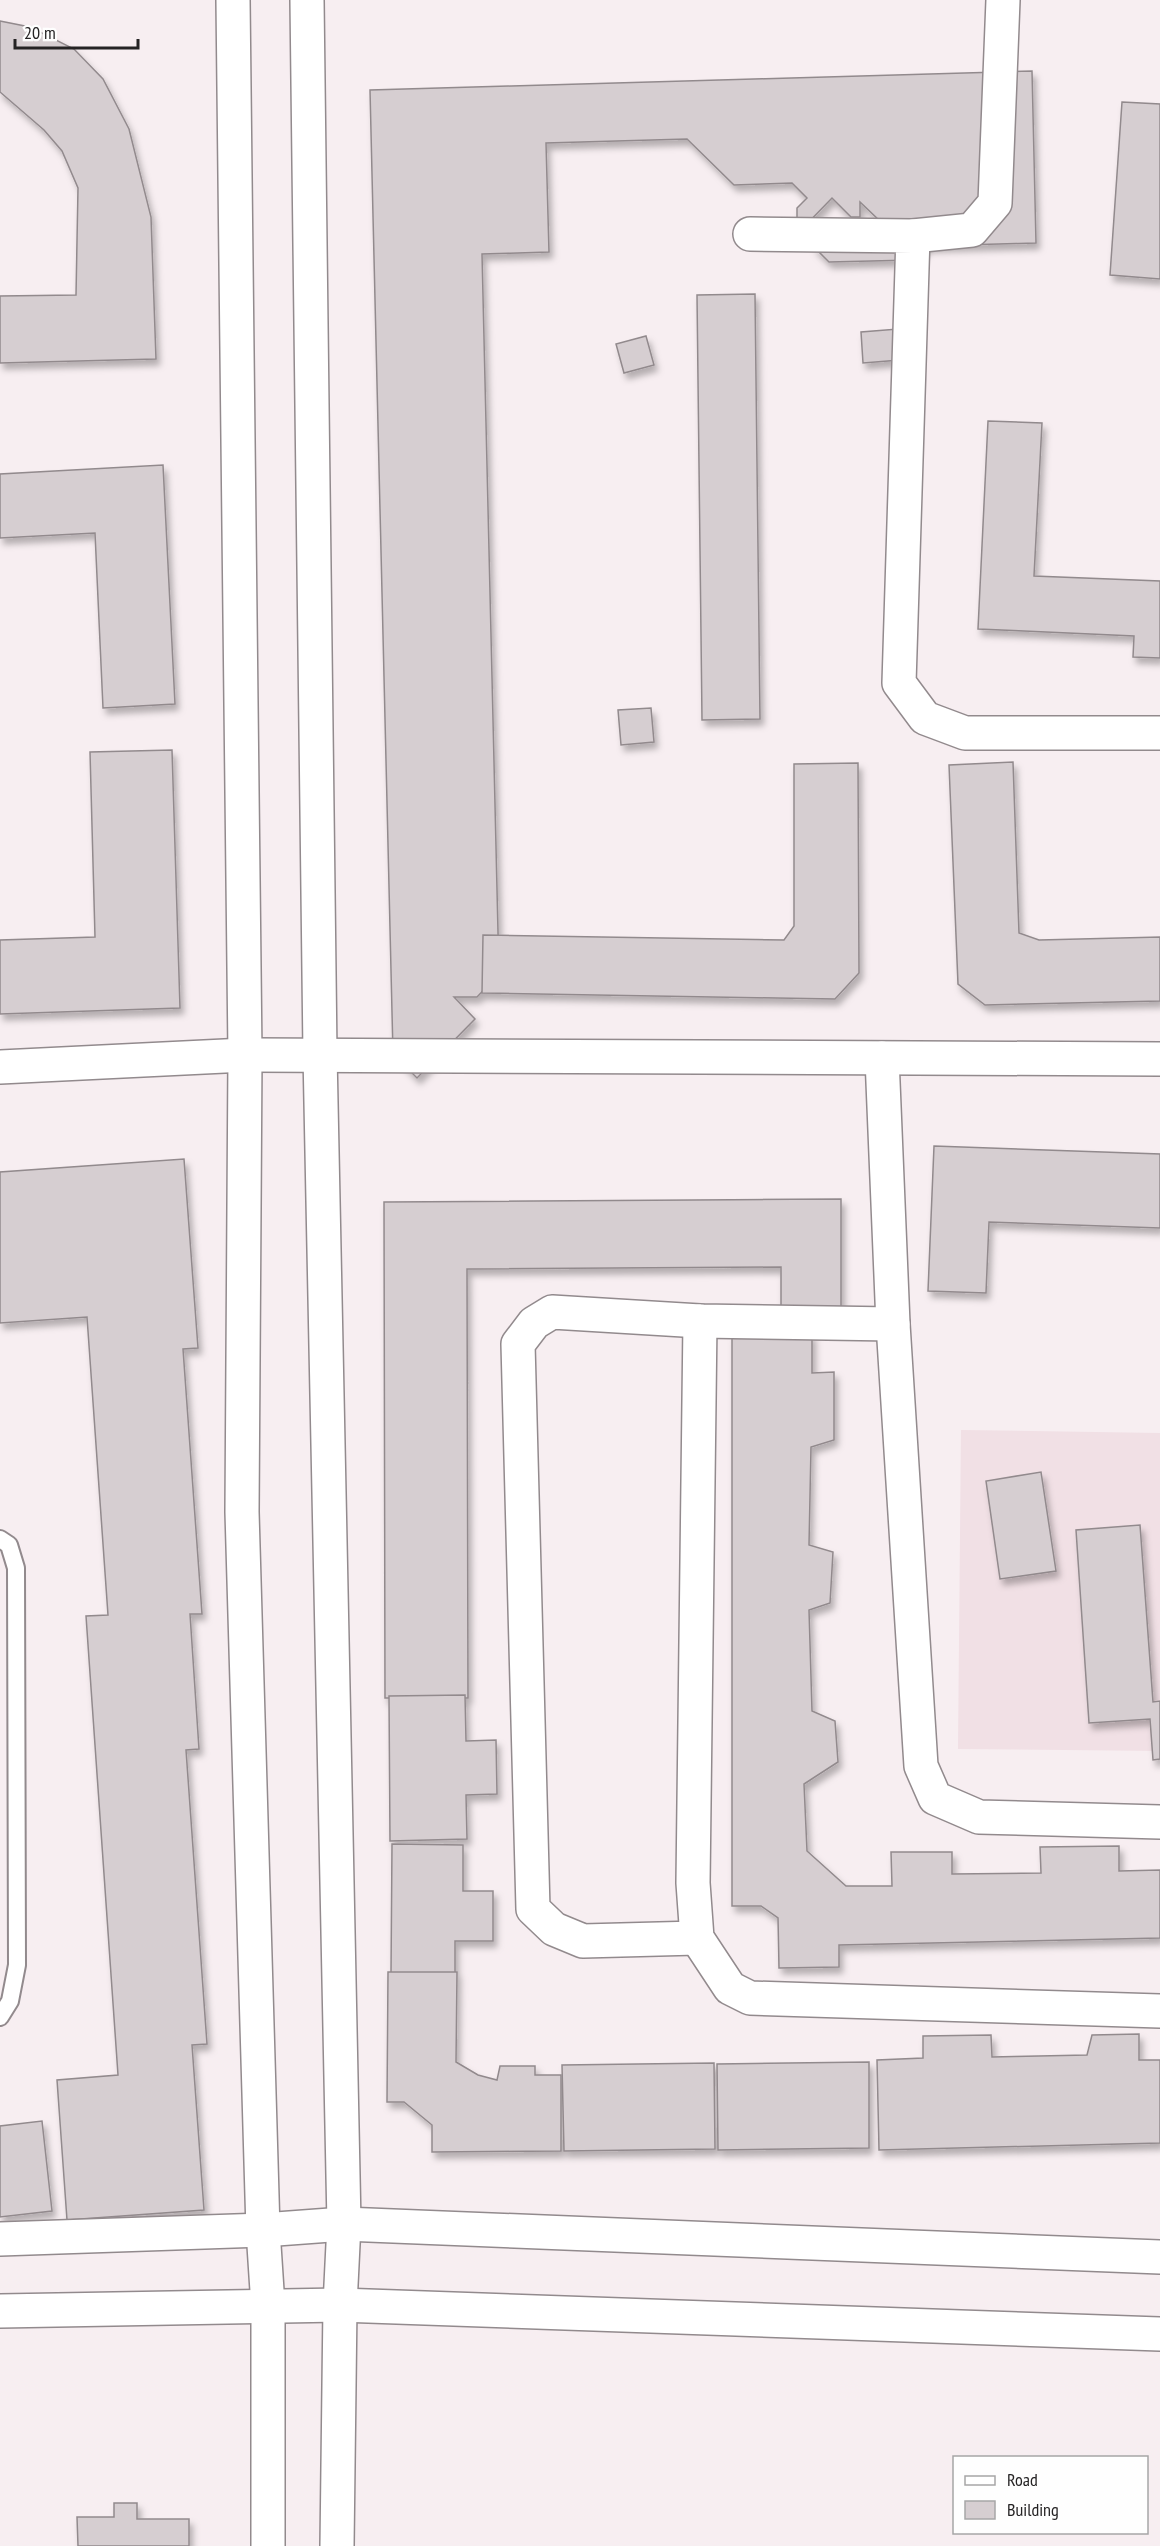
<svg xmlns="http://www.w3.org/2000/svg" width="1160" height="2546" font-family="'PT Sans Narrow',sans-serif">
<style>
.built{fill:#f1e0e5}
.building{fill:#d6ced1;stroke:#928a8d;stroke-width:1.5;filter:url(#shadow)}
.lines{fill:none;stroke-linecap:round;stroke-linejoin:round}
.lane-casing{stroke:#928a8d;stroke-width:20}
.street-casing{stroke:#928a8d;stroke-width:36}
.secondary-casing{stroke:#928a8d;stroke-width:36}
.lane{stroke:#fff;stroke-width:16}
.street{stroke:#fff;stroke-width:33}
.secondary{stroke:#fff;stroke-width:33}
</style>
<defs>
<filter id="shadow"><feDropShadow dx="3.5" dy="6" stdDeviation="3" flood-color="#0004"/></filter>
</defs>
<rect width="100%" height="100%" fill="#f7eef1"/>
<path class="built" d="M961,1430L1160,1433V1751L958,1749Z"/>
<g class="building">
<path d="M0,21L30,27L74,49L103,79L129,129L151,217L156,359L0,363V296L76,295L78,188L62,151L44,130L0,92Z"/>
<path d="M1032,71L1036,243L927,246L913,260L829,262L813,246L883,224L860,202V217H851L832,198L797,234V208L807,198L792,183L734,185L687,139L546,143L549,252L482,254L499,974L477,997H454L475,1019L417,1078L393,1054L370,90Z"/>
<path d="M1122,102L1160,104V279L1110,275Z"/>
<path d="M755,294L760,719L702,720L697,295Z"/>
<path d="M898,329L900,360L863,363L861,332Z"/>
<path d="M646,336L654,365L624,373L616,344Z"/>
<path d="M988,421L1042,423L1034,576L1160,581V658L1133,657L1134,636L978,629Z"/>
<path d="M163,465L175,704L103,708L95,533L0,538V474Z"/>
<path d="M651,708L654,742L621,745L618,710Z"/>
<path d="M172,750L180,1008L0,1014V940L95,937L90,752Z"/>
<path d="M1013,762L1019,933L1039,940L1160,937V1001L985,1005L958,984L949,765Z"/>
<path d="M858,763L859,973L835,999L482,993L483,935L784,940L794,926V764Z"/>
<path d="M934,1146L1160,1154V1228L989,1222L986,1293L928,1291Z"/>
<path d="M184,1159L198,1348L183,1349L202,1614H190L199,1749L186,1750L207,2044L192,2045L204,2210L67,2220L57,2080L118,2075L86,1616L108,1615L87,1317L0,1323V1172Z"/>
<path d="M841,1199V1315H781V1267L467,1269L468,1698H385L384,1202Z"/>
<path d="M732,1334H812V1373L834,1372V1440L811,1447L809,1545L833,1552L830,1603L809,1610L812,1711L835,1721L838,1762L804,1784L807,1851L846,1886H892L891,1852H952V1874L1041,1873L1040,1847L1119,1846V1871L1160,1870V1938L839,1945V1967L779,1968L778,1918L761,1906H732Z"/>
<path d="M1041,1472L1056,1571L1000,1579L986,1481Z"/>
<path d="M1140,1525L1153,1702L1160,1701V1759L1153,1760L1150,1719L1089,1723L1076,1530Z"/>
<path d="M465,1695L466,1741L496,1740L497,1794L466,1795L467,1839L390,1841L389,1696Z"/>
<path d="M392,1844L463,1845V1891H493V1941H455V1973H391Z"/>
<path d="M388,1972H457L456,2062L478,2075L497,2080L500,2066H535V2075H561V2151L432,2152V2125L404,2102H387Z"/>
<path d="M1139,2034V2060H1160V2143L879,2150L877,2060L923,2058V2036L991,2035L992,2057L1087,2055L1092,2035Z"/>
<path d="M869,2062V2148L718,2150L717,2064Z"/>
<path d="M714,2063L715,2149L564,2151L562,2065Z"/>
<path d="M42,2121L52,2211L0,2217V2126Z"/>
<path d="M114,2503H137V2519H189V2546H78L77,2517H114Z"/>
</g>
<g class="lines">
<defs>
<path id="lane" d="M0,1539L9,1545L16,1568L17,1965L10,2001L0,2017"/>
<g id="street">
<path d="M750,234L913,236L899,683L925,718L965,733H1160"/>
<path d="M913,236L972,230L995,203L1003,0"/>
<path d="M882,1058L893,1324L921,1766L935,1798L979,1817L1160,1822"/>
<path d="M0,1067L245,1055L1160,1059"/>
<path d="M700,1321L693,1883L697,1938L730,1988L750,1998L1160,2011"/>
<path d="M697,1938L583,1941L554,1929L533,1909L518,1344L534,1323L552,1312L700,1321L893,1324"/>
</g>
<g id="secondary">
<path d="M233,0L245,1055L242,1512L263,2230L268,2306V2546"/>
<path d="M307,0L320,1054L344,2224L340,2305L337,2546"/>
<path d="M0,2239L263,2230L344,2224L1160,2257"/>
<path d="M0,2311L340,2305L1160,2334"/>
</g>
</defs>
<use href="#lane" class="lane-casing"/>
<use href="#street" class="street-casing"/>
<use href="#secondary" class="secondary-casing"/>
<use href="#lane" class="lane"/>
<use href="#street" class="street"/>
<use href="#secondary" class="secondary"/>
</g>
<rect x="953" y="2456" width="195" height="78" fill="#fefefe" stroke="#a7a6a7" stroke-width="1.5"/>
<rect x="965" y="2476" width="30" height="9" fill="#ffffff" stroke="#a7a6a7" stroke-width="1.5"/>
<text x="1007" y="2486" font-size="18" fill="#252324">Road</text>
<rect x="965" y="2501" width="30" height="18" fill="#d6ced1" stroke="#a7a6a7" stroke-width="1.5"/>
<text x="1007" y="2516" font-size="18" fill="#252324">Building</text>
<path d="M15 39v9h123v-9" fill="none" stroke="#252324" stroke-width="3"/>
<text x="24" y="39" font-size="18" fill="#252324" stroke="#fefefe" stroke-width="4.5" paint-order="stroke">20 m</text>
</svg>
